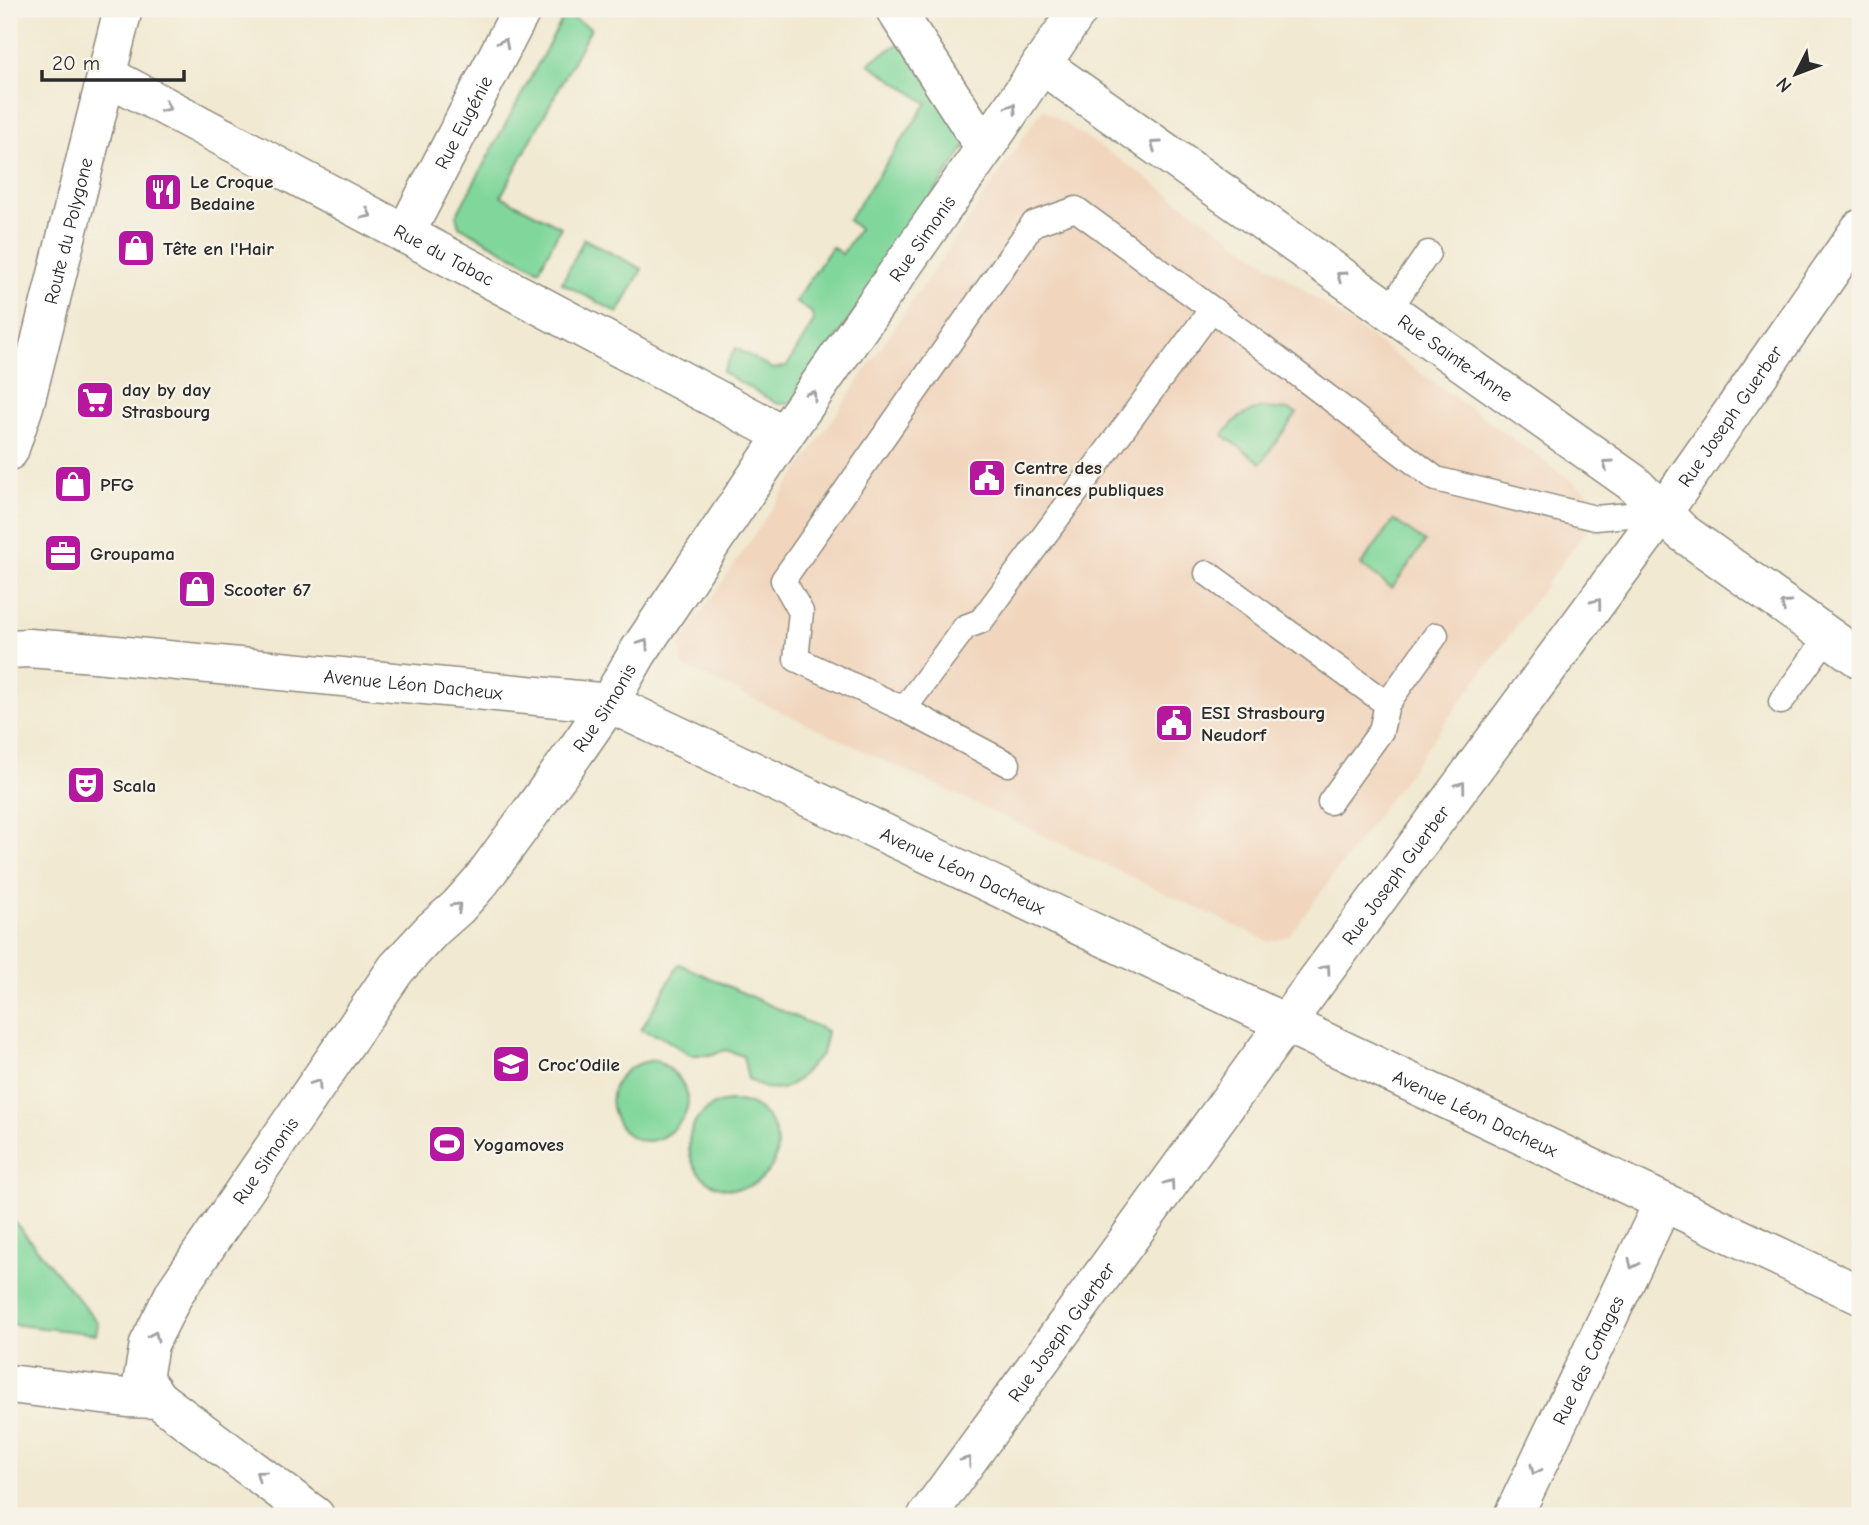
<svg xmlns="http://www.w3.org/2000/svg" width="1869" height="1525" font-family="'Comic Neue',sans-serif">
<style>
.built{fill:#f1d5bd}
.green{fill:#81d79b;stroke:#568163;stroke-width:2}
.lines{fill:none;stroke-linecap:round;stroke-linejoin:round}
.service-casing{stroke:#8e8a7e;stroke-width:27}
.minor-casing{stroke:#8e8a7e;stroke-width:41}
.tertiary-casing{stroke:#8e8a7e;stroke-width:41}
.service{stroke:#fff;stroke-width:24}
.minor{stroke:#fff;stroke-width:38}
.tertiary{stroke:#fff;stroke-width:38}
.oneway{stroke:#a0a0a0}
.labels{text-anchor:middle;stroke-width:5;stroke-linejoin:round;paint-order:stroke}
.street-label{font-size:19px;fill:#2b2b2b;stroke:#f7f3e8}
.poi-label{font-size:19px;font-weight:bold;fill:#2b2b2b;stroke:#f7f3e8;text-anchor:start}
</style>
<rect width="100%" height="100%" fill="#f7f3e8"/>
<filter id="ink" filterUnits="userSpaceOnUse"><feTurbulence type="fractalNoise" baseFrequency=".0143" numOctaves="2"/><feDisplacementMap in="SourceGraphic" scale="14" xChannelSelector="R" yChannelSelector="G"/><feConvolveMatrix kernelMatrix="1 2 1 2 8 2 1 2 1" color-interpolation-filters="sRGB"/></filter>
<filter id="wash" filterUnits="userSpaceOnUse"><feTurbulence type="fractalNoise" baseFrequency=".00686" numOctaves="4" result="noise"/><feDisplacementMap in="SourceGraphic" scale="28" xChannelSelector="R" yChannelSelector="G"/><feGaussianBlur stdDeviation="1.57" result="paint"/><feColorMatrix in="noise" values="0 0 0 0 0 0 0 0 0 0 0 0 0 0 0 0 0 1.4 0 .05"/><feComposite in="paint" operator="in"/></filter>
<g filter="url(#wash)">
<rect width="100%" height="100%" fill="#f1e9d1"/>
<path class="built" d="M1043,109L1137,171L1593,496L1595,518L1289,936L1269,942L684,666L679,646Z"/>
<g class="green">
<path d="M565,14L591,28L501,196L561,227L539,270L459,226L456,216Z"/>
<path d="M902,42L967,144L793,403L778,404L722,372L736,348L773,369L787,366L814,321L811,312L795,302L832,247L842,254L859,229L848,220L927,103L869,64L877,57Z"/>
<path d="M584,239L642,269L618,313L562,283Z"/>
<path d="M1262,408L1290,410L1297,413L1261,463L1223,435C1236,418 1241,414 1262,408Z"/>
<path d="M1394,520L1425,542L1392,588L1361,565Z"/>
<path d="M679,964L827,1031L822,1054L796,1081L782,1089L764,1088L748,1079L743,1056L726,1050L710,1055H690L662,1037L641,1030Z"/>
<path d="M655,1060C679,1072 701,1098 678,1124C626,1182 571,1072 655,1060Z"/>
<circle cx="733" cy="1145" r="44"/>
<path d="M9,1215L94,1318L98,1324L96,1334L9,1324Z"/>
</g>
</g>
<g filter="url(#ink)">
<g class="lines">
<defs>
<g id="service">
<path d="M1212,309L981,621L965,627L904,709L796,659L801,612L783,580L1033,224L1076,209L1212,309L1436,479L1595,518L1663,512"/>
<path d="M1389,310L1428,253"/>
<path d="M1207,573L1387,704"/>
<path d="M1781,702L1828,636"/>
<path d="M904,709L1008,764"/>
<path d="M1330,802L1381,731L1387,704L1436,635"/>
</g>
<g id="minor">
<path d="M895,9L985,148"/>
<path id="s1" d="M1041,64L1633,483L1682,532L1860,659"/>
<path id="s2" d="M106,75L784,435"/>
<path id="s3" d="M405,234L522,9"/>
<path d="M9,1384L127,1398L158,1399L315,1516"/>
<path id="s4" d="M158,1399L143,1378L149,1344L175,1292L396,969L432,930L458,907L481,881L575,752L609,703L637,654L784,435L985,148L1079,9"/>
<path id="s5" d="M927,1516L1285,1024L1663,512L1860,229"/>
<path id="s6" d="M1513,1516L1663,1203"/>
</g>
<g id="tertiary">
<path id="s7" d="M9,451L25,403L123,9"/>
<path id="s8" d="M9,649L28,648L95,653L609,703L1860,1295"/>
</g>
</defs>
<use href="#service" class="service-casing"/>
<use href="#minor" class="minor-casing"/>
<use href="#tertiary" class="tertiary-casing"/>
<use href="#service" class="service"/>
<use href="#minor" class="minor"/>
<use href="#tertiary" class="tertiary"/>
</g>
<defs><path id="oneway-chevron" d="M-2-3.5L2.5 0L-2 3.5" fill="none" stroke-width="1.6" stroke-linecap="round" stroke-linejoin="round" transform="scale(1.75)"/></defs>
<g class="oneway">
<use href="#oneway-chevron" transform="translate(504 43) rotate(-63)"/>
<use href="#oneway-chevron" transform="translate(166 107) rotate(28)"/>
<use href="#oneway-chevron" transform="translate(1012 108) rotate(-56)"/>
<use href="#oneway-chevron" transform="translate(1155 145) rotate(-145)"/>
<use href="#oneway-chevron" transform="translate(367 214) rotate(28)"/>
<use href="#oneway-chevron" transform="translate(1341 276) rotate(-145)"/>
<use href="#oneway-chevron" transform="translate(812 395) rotate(-55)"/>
<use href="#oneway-chevron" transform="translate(1607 464) rotate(-145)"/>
<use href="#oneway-chevron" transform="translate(1597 603) rotate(-53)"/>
<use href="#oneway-chevron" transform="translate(1785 605) rotate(-145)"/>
<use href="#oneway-chevron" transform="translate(644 644) rotate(-56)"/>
<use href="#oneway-chevron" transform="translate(1461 786) rotate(-53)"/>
<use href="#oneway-chevron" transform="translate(457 907) rotate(-45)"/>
<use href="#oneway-chevron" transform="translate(1326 969) rotate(-54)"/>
<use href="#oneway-chevron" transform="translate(317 1084) rotate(-56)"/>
<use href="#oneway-chevron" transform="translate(1170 1184) rotate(-54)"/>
<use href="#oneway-chevron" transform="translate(1633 1264) rotate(115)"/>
<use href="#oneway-chevron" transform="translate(154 1336) rotate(-66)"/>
<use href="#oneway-chevron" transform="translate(967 1461) rotate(-54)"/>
<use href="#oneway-chevron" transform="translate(1535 1470) rotate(115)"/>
<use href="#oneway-chevron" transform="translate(260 1475) rotate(-143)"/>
</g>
</g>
<defs>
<symbol id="restaurant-square" viewBox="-11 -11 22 22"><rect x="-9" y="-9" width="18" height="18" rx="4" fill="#b5179e" stroke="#f7f3e8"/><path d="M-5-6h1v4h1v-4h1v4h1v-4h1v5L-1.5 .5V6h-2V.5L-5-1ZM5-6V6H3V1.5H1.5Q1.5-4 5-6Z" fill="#fff"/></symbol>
<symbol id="shop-square" viewBox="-11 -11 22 22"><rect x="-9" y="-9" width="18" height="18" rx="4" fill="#b5179e" stroke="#f7f3e8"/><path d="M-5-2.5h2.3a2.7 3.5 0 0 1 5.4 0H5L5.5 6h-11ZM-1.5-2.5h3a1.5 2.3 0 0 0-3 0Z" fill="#fff"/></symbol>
<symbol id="supermarket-square" viewBox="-11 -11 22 22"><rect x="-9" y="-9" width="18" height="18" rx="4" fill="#b5179e" stroke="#f7f3e8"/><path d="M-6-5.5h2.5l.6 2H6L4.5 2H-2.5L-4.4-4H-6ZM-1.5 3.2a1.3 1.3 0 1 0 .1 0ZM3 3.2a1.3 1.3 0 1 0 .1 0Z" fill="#fff"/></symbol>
<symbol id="civic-square" viewBox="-11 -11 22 22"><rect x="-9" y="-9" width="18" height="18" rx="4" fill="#b5179e" stroke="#f7f3e8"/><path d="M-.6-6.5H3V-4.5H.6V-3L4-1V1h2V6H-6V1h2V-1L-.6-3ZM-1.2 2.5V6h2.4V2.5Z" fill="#fff"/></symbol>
<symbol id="office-square" viewBox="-11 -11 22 22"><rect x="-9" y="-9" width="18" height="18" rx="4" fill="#b5179e" stroke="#f7f3e8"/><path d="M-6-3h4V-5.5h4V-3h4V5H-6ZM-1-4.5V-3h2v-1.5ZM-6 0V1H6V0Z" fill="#fff"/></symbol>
<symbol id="theatre-square" viewBox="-11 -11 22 22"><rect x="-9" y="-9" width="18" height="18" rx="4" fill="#b5179e" stroke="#f7f3e8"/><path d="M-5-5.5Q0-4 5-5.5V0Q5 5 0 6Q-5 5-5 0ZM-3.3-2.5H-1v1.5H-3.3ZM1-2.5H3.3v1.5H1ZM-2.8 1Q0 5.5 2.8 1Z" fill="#fff"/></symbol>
<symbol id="school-square" viewBox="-11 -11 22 22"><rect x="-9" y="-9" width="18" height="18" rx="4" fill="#b5179e" stroke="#f7f3e8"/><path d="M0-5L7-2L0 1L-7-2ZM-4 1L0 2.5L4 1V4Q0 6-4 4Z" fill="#fff"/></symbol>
<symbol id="stadium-square" viewBox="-11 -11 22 22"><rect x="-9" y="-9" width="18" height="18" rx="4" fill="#b5179e" stroke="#f7f3e8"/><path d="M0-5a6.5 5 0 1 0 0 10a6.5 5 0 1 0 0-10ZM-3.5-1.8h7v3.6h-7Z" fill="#fff"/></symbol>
</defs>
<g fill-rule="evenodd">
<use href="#restaurant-square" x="141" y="170" width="44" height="44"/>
<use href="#shop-square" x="114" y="226" width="44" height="44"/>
<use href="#supermarket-square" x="73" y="378" width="44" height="44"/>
<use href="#civic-square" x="965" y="456" width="44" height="44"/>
<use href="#shop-square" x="51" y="462" width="44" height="44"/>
<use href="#office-square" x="41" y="531" width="44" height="44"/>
<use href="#shop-square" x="175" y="567" width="44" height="44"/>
<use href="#civic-square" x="1152" y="701" width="44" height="44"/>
<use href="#theatre-square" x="64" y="763" width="44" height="44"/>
<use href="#school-square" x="489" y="1042" width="44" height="44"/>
<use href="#stadium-square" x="425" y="1122" width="44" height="44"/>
</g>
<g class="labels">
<g class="street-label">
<text dy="7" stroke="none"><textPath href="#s3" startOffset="126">Rue Eugénie</textPath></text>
<text dy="7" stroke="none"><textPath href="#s7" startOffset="228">Route du Polygone</textPath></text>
<text dy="7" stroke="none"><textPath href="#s4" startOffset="1412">Rue Simonis</textPath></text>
<text dy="7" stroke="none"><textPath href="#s2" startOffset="383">Rue du Tabac</textPath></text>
<text dy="7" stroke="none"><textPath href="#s1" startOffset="508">Rue Sainte-Anne</textPath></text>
<text dy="7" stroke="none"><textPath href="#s5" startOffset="1362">Rue Joseph Guerber</textPath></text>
<text dy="7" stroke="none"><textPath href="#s8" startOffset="406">Avenue Léon Dacheux</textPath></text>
<text dy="7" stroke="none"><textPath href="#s4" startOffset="845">Rue Simonis</textPath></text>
<text dy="7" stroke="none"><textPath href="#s8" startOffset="994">Avenue Léon Dacheux</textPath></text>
<text dy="7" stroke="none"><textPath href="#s5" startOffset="794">Rue Joseph Guerber</textPath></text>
<text dy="7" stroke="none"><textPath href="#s8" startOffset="1561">Avenue Léon Dacheux</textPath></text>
<text dy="7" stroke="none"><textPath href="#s4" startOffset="278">Rue Simonis</textPath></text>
<text dy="7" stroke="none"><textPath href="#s5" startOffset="228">Rue Joseph Guerber</textPath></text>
<text dy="7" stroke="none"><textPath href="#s6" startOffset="173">Rue des Cottages</textPath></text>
</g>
<g class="poi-label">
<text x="190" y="188">Le Croque<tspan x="190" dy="22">Bedaine</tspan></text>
<text x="163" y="255">Tête en l'Hair</text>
<text x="122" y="396">day by day<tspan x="122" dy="22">Strasbourg</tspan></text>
<text x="1014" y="474">Centre des<tspan x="1014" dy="22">finances publiques</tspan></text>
<text x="100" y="491">PFG</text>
<text x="90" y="560">Groupama</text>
<text x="224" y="596">Scooter 67</text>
<text x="1201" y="719">ESI Strasbourg<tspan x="1201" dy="22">Neudorf</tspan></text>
<text x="113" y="792">Scala</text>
<text x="538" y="1071">Croc’Odile</text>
<text x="474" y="1151">Yogamoves</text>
</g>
</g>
<rect width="1869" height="1525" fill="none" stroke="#f7f3e8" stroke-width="35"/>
<g transform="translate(1796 74) rotate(228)" stroke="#f7f3e8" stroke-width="5" paint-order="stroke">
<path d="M0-5L12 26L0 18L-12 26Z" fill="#2b2b2b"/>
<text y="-10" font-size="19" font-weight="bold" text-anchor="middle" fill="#2b2b2b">N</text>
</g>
<path d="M42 70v10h142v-10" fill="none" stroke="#2b2b2b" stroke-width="3.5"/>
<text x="52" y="70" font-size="21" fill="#2b2b2b" stroke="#f7f3e8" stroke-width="5" paint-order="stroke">20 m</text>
</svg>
